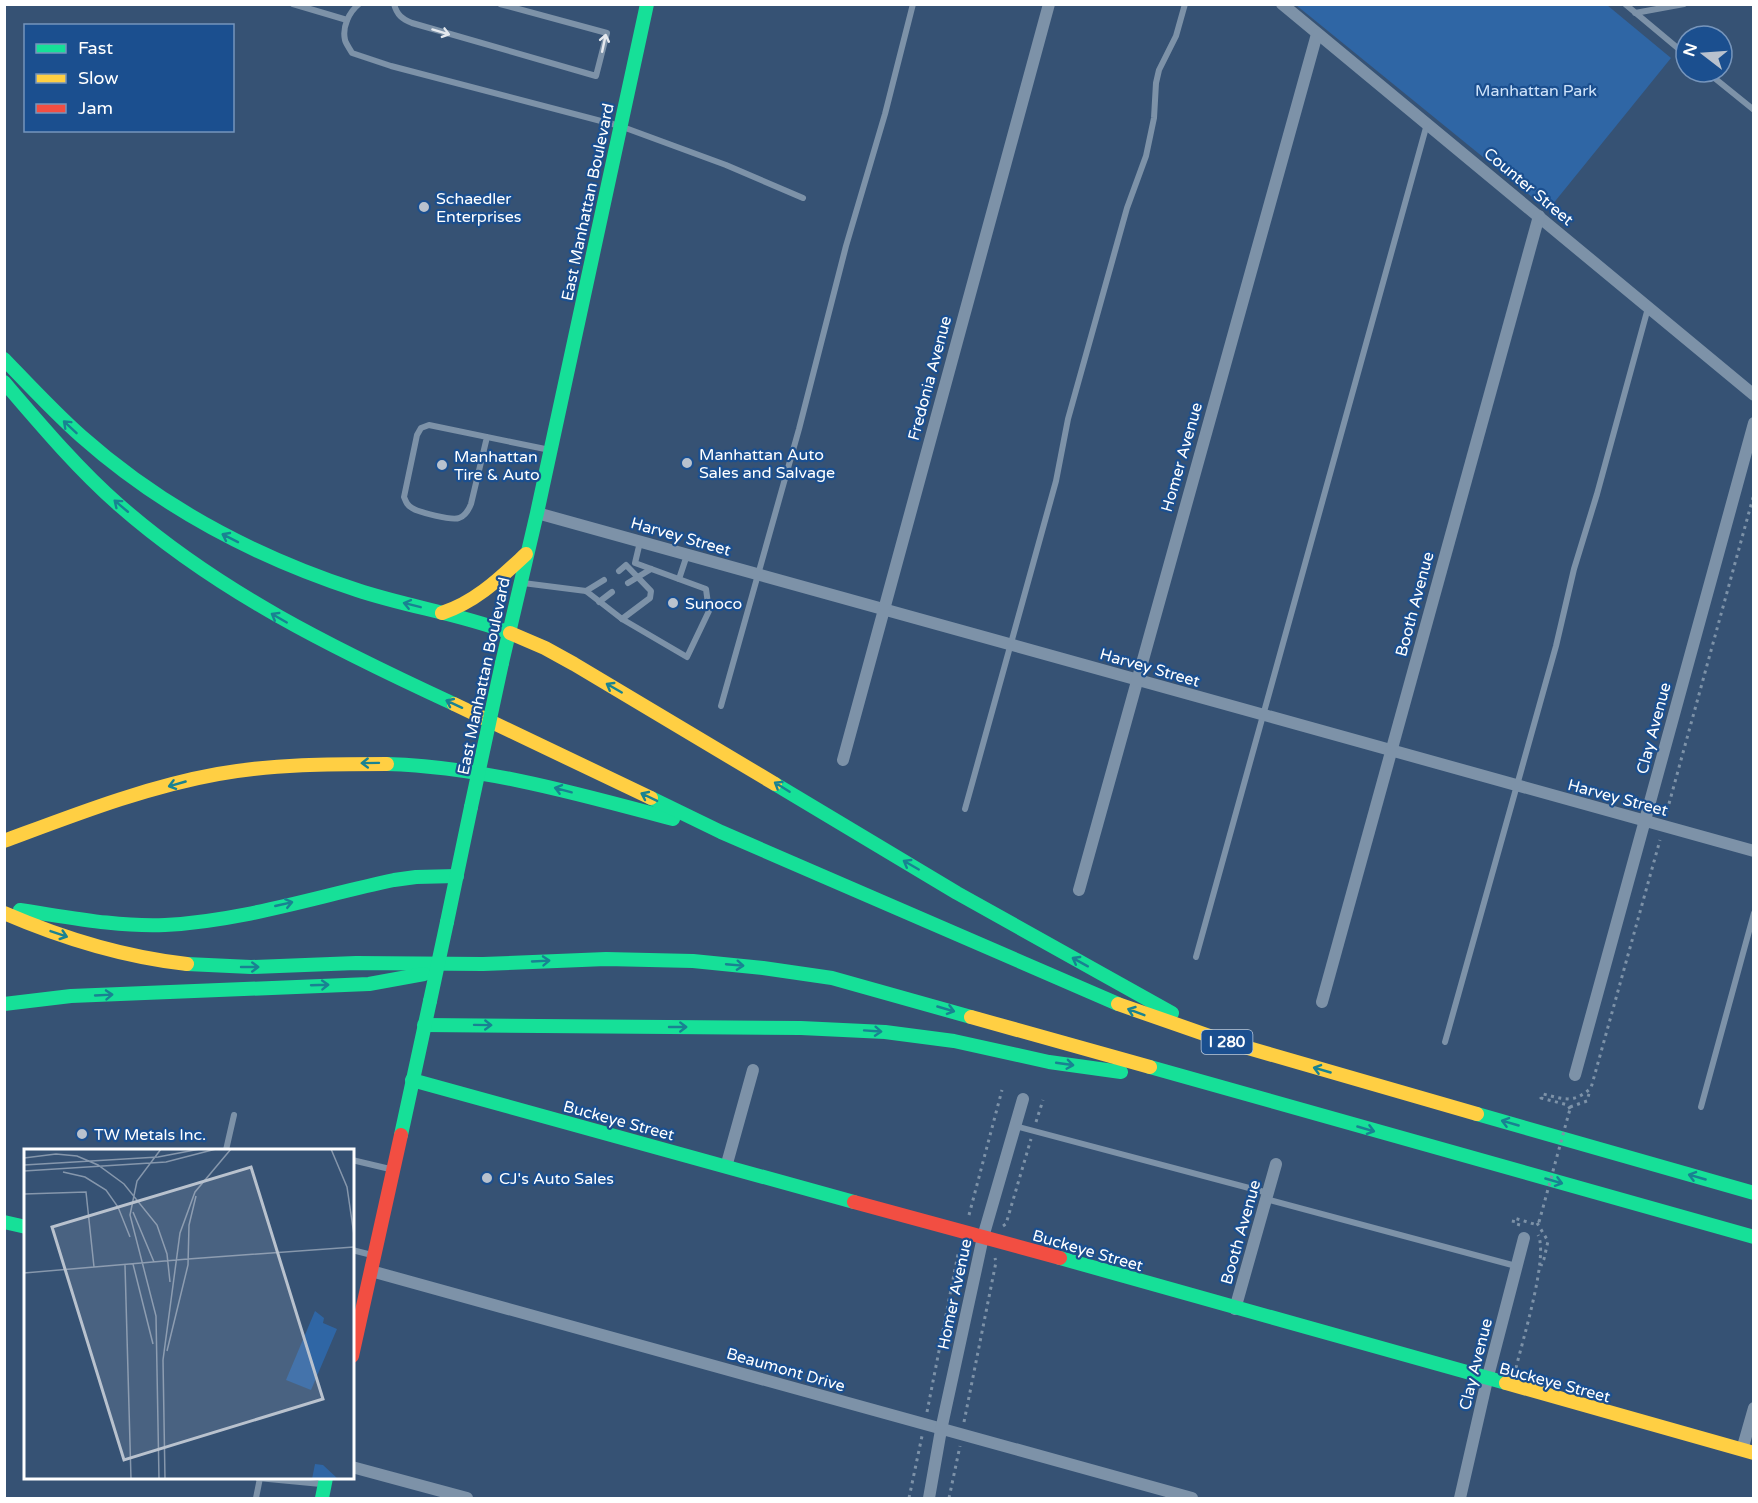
<svg xmlns="http://www.w3.org/2000/svg" width="1758" height="1503" font-family="'Varela Round',sans-serif">
<style>
.green{fill:#2f66a5}
.lines{fill:none;stroke-linecap:round;stroke-linejoin:round}
.path{stroke:#7d92a8;stroke-width:3;stroke-dasharray:3 4.5;stroke-linecap:butt}
.lane{stroke:#7d92a8;stroke-width:6}
.street{stroke:#7d92a8;stroke-width:12}
.fast{stroke:#16e098;stroke-width:14}
.slow{stroke:#ffcf43;stroke-width:14}
.jam{stroke:#f24e42;stroke-width:14}
.path-bridge{stroke:#7d92a8;stroke-width:3;stroke-dasharray:3 4.5;stroke-linecap:butt}
.fast-bridge{stroke:#16e098;stroke-width:14}
.oneway{stroke:#e5e9ee}
.oneway2{stroke:#198292}
.poi-dot{fill:#b9c2ce;stroke:#1b4f8f;stroke-width:2}
.labels{text-anchor:middle;stroke-width:4.5;stroke-linejoin:round;paint-order:stroke}
.shield{fill:#1b4f8f;stroke:#bbcadd;stroke-width:1.5}
.shield-label{font-size:15px;font-weight:bold;fill:#fff}
.park-label{font-size:16px;fill:#cfe3fa;stroke:#1b4f8f}
.street-label{font-size:16px;fill:#fff;stroke:#1b4f8f}
.poi-label{font-size:16px;fill:#fff;stroke:#1b4f8f;text-anchor:start}
.inset-road{fill:none;stroke:#8697ac;stroke-width:1.5}
.view{fill:#b9c2ce;fill-opacity:0.15;stroke:#b9c2ce;stroke-width:3}
.inset-edge{fill:none;stroke:#fff;stroke-width:3}
</style>
<rect width="100%" height="100%" fill="#365274"/>
<path class="green" d="M1296,5H1607L1671,58L1548,210Z"/>
<g class="lines">
<g class="path">
<path d="M1667,811L1754,494"/>
<path d="M1570,1107L1587,1101L1590,1090"/>
<path d="M1570,1109L1568,1105L1541,1098L1543,1094C1564,1099 1573,1104 1591,1088L1660,840"/>
<path d="M1036,1122L1043,1100"/>
<path d="M969,1215L1002,1090"/>
<path d="M1537,1223L1548,1241L1544,1259L1541,1266"/>
<path d="M1520,1225L1513,1223L1514,1218L1534,1224L1539,1222"/>
<path d="M1003,1226L1006,1224L1031,1139"/>
<path d="M1516,1368C1522,1342 1549,1256 1538,1235"/>
<path d="M927,1412L958,1254L967,1252"/>
<path d="M964,1422L996,1262L995,1258"/>
<path d="M909,1498L922,1436"/>
<path d="M949,1498L960,1446"/>
</g>
<g class="lane">
<path d="M293,4L347,20"/>
<path d="M359,4C349,12 342,27 345,40C346,44 350,49 352,53L391,66L620,126L726,165L803,198"/>
<path d="M394,4C397,15 402,19 412,23L596,76L607,33L500,4"/>
<path d="M1625,4L1686,55"/>
<path d="M1635,13L1684,4"/>
<path d="M1707,72L1754,110"/>
<path d="M487,437L471,504C469,509 465,516 459,518C452,521 418,512 412,508C407,505 406,502 404,497L417,435L421,428L429,425L550,450"/>
<path d="M619,571L626,565L651,591L650,598L622,619"/>
<path d="M679,579L687,555"/>
<path d="M523,583L586,591L622,619L687,657L709,611L706,589L635,563L640,542"/>
<path d="M628,583L651,569"/>
<path d="M586,591L604,580"/>
<path d="M599,602L612,592"/>
<path d="M721,706L799,429L846,246L885,114L913,4"/>
<path d="M965,809L1056,481L1068,419L1127,208L1146,156L1154,118L1156,83L1159,70L1176,36L1185,4"/>
<path d="M1196,957L1427,124"/>
<path d="M1445,1042L1556,646L1574,569L1597,494L1648,308"/>
<path d="M1701,1107L1754,913"/>
<path d="M1015,1126L1268,1193"/>
<path d="M226,1150L234,1115"/>
<path d="M352,1160L390,1169"/>
<path d="M1266,1199L1516,1266"/>
<path d="M352,1250L372,1255"/>
<path d="M258,1478L321,1484"/>
<path d="M256,1498L260,1478"/>
</g>
<g class="street">
<path d="M1282,4L1754,395"/>
<path d="M537,513L1754,851"/>
<path d="M843,760L1049,4"/>
<path d="M1079,890L1317,34"/>
<path d="M1322,1002L1539,216"/>
<path d="M1575,1075L1754,423"/>
<path d="M726,1167L753,1070"/>
<path d="M371,1271L1192,1498"/>
<path d="M1235,1309L1276,1164"/>
<path d="M1742,1450L1754,1408"/>
<path d="M352,1467L467,1498"/>
<path d="M929,1498L941,1430L983,1237L1023,1099"/>
<path d="M1460,1498L1487,1380L1524,1238"/>
</g>
<g class="fast">
<path d="M4,359C29,385 54,412 81,436C161,507 256,557 357,590C408,607 461,614 510,633"/>
<path d="M4,382C40,424 77,468 119,505C218,592 335,649 454,704"/>
<path d="M502,663L537,513L647,4"/>
<path d="M387,764C485,767 579,794 673,819"/>
<path d="M775,784L957,893L1172,1013"/>
<path d="M651,798L721,832L1118,1004"/>
<path d="M20,910C68,917 117,927 165,925C243,921 318,896 394,880L416,877L457,876"/>
<path d="M447,922L471,807"/>
<path d="M187,964L251,967L356,963L483,964L606,959L693,961L763,968L832,978L971,1017"/>
<path d="M4,1004L71,996L369,984L424,974"/>
<path d="M424,1025L801,1028L885,1032L954,1041L1049,1062L1121,1072"/>
<path d="M1150,1067L1754,1237"/>
<path d="M412,1080L854,1202"/>
<path d="M1477,1114L1754,1193"/>
<path d="M401,1135L430,1001"/>
<path d="M4,1222L26,1227"/>
<path d="M1060,1258L1506,1383"/>
<path d="M322,1498L326,1478"/>
</g>
<g class="slow">
<path d="M442,613C476,602 500,578 526,554"/>
<path d="M510,633L545,648L574,664L775,784"/>
<path d="M454,704L651,798"/>
<path d="M4,841C74,815 145,787 218,774C273,764 331,764 387,764"/>
<path d="M4,913C62,938 123,957 187,964"/>
<path d="M1118,1004L1224,1041L1477,1114"/>
<path d="M971,1017L1150,1067"/>
<path d="M1506,1383L1754,1453"/>
</g>
<g class="jam">
<path d="M854,1202L1060,1258"/>
<path d="M352,1356L401,1135"/>
</g>
<path class="path-bridge" d="M1539,1222L1570,1109"/>
<g class="fast-bridge">
<path d="M471,807L502,663"/>
<path d="M430,1001L447,922"/>
</g>
</g>
<defs><path id="oneway-shaft" d="M-6 0H5M1.5-3L5.5 0L1.5 3" fill="none" stroke-width="1.6" stroke-linecap="round" stroke-linejoin="round" transform="scale(1.5)"/></defs>
<g class="oneway">
<use href="#oneway-shaft" transform="translate(441 32) rotate(17)"/>
<use href="#oneway-shaft" transform="translate(604 43) rotate(-78)"/>
</g>
<g class="oneway2">
<use href="#oneway-shaft" transform="translate(70 427) rotate(-137)"/>
<use href="#oneway-shaft" transform="translate(121 506) rotate(-140)"/>
<use href="#oneway-shaft" transform="translate(230 538) rotate(-153)"/>
<use href="#oneway-shaft" transform="translate(412 605) rotate(-166)"/>
<use href="#oneway-shaft" transform="translate(279 618) rotate(-150)"/>
<use href="#oneway-shaft" transform="translate(614 688) rotate(-150)"/>
<use href="#oneway-shaft" transform="translate(454 704) rotate(-155)"/>
<use href="#oneway-shaft" transform="translate(370 763) rotate(179)"/>
<use href="#oneway-shaft" transform="translate(177 784) rotate(164)"/>
<use href="#oneway-shaft" transform="translate(782 787) rotate(-148)"/>
<use href="#oneway-shaft" transform="translate(563 790) rotate(-165)"/>
<use href="#oneway-shaft" transform="translate(649 797) rotate(-154)"/>
<use href="#oneway-shaft" transform="translate(911 865) rotate(-150)"/>
<use href="#oneway-shaft" transform="translate(284 904) rotate(-13)"/>
<use href="#oneway-shaft" transform="translate(59 934) rotate(19)"/>
<use href="#oneway-shaft" transform="translate(541 961) rotate(-3)"/>
<use href="#oneway-shaft" transform="translate(1080 962) rotate(-151)"/>
<use href="#oneway-shaft" transform="translate(735 965) rotate(5)"/>
<use href="#oneway-shaft" transform="translate(250 967)"/>
<use href="#oneway-shaft" transform="translate(320 985) rotate(-2)"/>
<use href="#oneway-shaft" transform="translate(104 995) rotate(-3)"/>
<use href="#oneway-shaft" transform="translate(946 1009) rotate(16)"/>
<use href="#oneway-shaft" transform="translate(1136 1012) rotate(-159)"/>
<use href="#oneway-shaft" transform="translate(483 1025) rotate(1)"/>
<use href="#oneway-shaft" transform="translate(678 1027)"/>
<use href="#oneway-shaft" transform="translate(873 1031) rotate(4)"/>
<use href="#oneway-shaft" transform="translate(1065 1064) rotate(8)"/>
<use href="#oneway-shaft" transform="translate(1322 1070) rotate(-164)"/>
<use href="#oneway-shaft" transform="translate(1510 1123) rotate(-164)"/>
<use href="#oneway-shaft" transform="translate(1366 1129) rotate(16)"/>
<use href="#oneway-shaft" transform="translate(1697 1177) rotate(-164)"/>
<use href="#oneway-shaft" transform="translate(1554 1181) rotate(16)"/>
</g>
<g class="poi-dot">
<circle cx="424" cy="207" r="6"/>
<circle cx="687" cy="463" r="6"/>
<circle cx="442" cy="465" r="6"/>
<circle cx="673" cy="603" r="6"/>
<circle cx="82" cy="1134" r="6"/>
<circle cx="487" cy="1178" r="6"/>
</g>
<g class="labels">
<rect class="shield" x="1201.5" y="1030" width="51" height="24" rx="4.5"/>
<g class="shield-label">
<text x="1227" y="1047">I 280</text>
</g>
<g class="park-label">
<text x="1536" y="96">Manhattan Park</text>
</g>
<g class="street-label">
<text transform="translate(1529 186) rotate(40)" y="6">Counter Street</text>
<text transform="translate(587 202) rotate(-78)" y="6">East Manhattan Boulevard</text>
<text transform="translate(929 378) rotate(-75)" y="6">Fredonia Avenue</text>
<text transform="translate(1181 457) rotate(-74)" y="6">Homer Avenue</text>
<text transform="translate(681 536) rotate(16)" y="6">Harvey Street</text>
<text transform="translate(1414 604) rotate(-75)" y="6">Booth Avenue</text>
<text transform="translate(1150 667) rotate(16)" y="6">Harvey Street</text>
<text transform="translate(483 676) rotate(-78)" y="6">East Manhattan Boulevard</text>
<text transform="translate(1653 728) rotate(-75)" y="6">Clay Avenue</text>
<text transform="translate(1618 797) rotate(15)" y="6">Harvey Street</text>
<text transform="translate(619 1120) rotate(15)" y="6">Buckeye Street</text>
<text transform="translate(1240 1232) rotate(-74)" y="6">Booth Avenue</text>
<text transform="translate(1088 1250) rotate(16)" y="6">Buckeye Street</text>
<text transform="translate(954 1294) rotate(-78)" y="6">Homer Avenue</text>
<text transform="translate(1475 1364) rotate(-76)" y="6">Clay Avenue</text>
<text transform="translate(786 1369) rotate(16)" y="6">Beaumont Drive</text>
<text transform="translate(1555 1382) rotate(15)" y="6">Buckeye Street</text>
</g>
<g class="poi-label">
<text x="436" y="204">Schaedler<tspan x="436" dy="18">Enterprises</tspan></text>
<text x="699" y="460">Manhattan Auto<tspan x="699" dy="18">Sales and Salvage</tspan></text>
<text x="454" y="462">Manhattan<tspan x="454" dy="18">Tire &amp; Auto</tspan></text>
<text x="685" y="609">Sunoco</text>
<text x="94" y="1140">TW Metals Inc.</text>
<text x="499" y="1184">CJ's Auto Sales</text>
</g>
</g>
<g transform="translate(24 1149)">
<rect width="330" height="330" fill="#365274"/>
<path d="M291,162L300,169L299,174L313,180L287,241L262,231ZM291,315L299,316L314,330H288Z" fill="#2f66a5"/>
<path class="inset-road" d="M307,0L323,38L330,86M0,9L32,5L53,7L74,16L100,35L133,76L143,105L146,133M0,16L134,8L176,0M0,22L142,13L192,0M39,23L61,28L82,41L94,58L106,88M0,45L62,43L70,118M109,63L130,113M164,110L330,98M109,115L129,195M101,116L107,330M0,124L164,110M143,202L164,116L165,76L172,47M135,330L132,167L106,66L113,32L137,0M141,330L139,211L156,84L171,43L207,0"/>
<path class="view" d="M227,18L299,250L100,311L28,78Z"/>
<rect width="330" height="330" class="inset-edge"/>
</g>
<rect width="1758" height="1503" fill="none" stroke="#ffffff" stroke-width="12"/>
<rect x="24" y="24" width="210" height="108" fill="#1b4f8f" stroke="#7695bc" stroke-width="1.5"/>
<rect x="36" y="44" width="30" height="9" fill="#16e098" stroke="#7695bc" stroke-width="1.5"/>
<text x="78" y="54" font-size="18" fill="#ffffff">Fast</text>
<rect x="36" y="74" width="30" height="9" fill="#ffcf43" stroke="#7695bc" stroke-width="1.5"/>
<text x="78" y="84" font-size="18" fill="#ffffff">Slow</text>
<rect x="36" y="104" width="30" height="9" fill="#f24e42" stroke="#7695bc" stroke-width="1.5"/>
<text x="78" y="114" font-size="18" fill="#ffffff">Jam</text>
<g transform="translate(1704 54) rotate(287)"><circle r="28" fill="#1b4f8f" stroke="#7695bc" stroke-width="1.5"/>
<path d="M0-4.5L10 22L0 15L-10 22Z" fill="#b9c2ce"/>
<text y="-9" font-size="16" font-weight="bold" text-anchor="middle" fill="#ffffff">N</text>
</g>
</svg>
